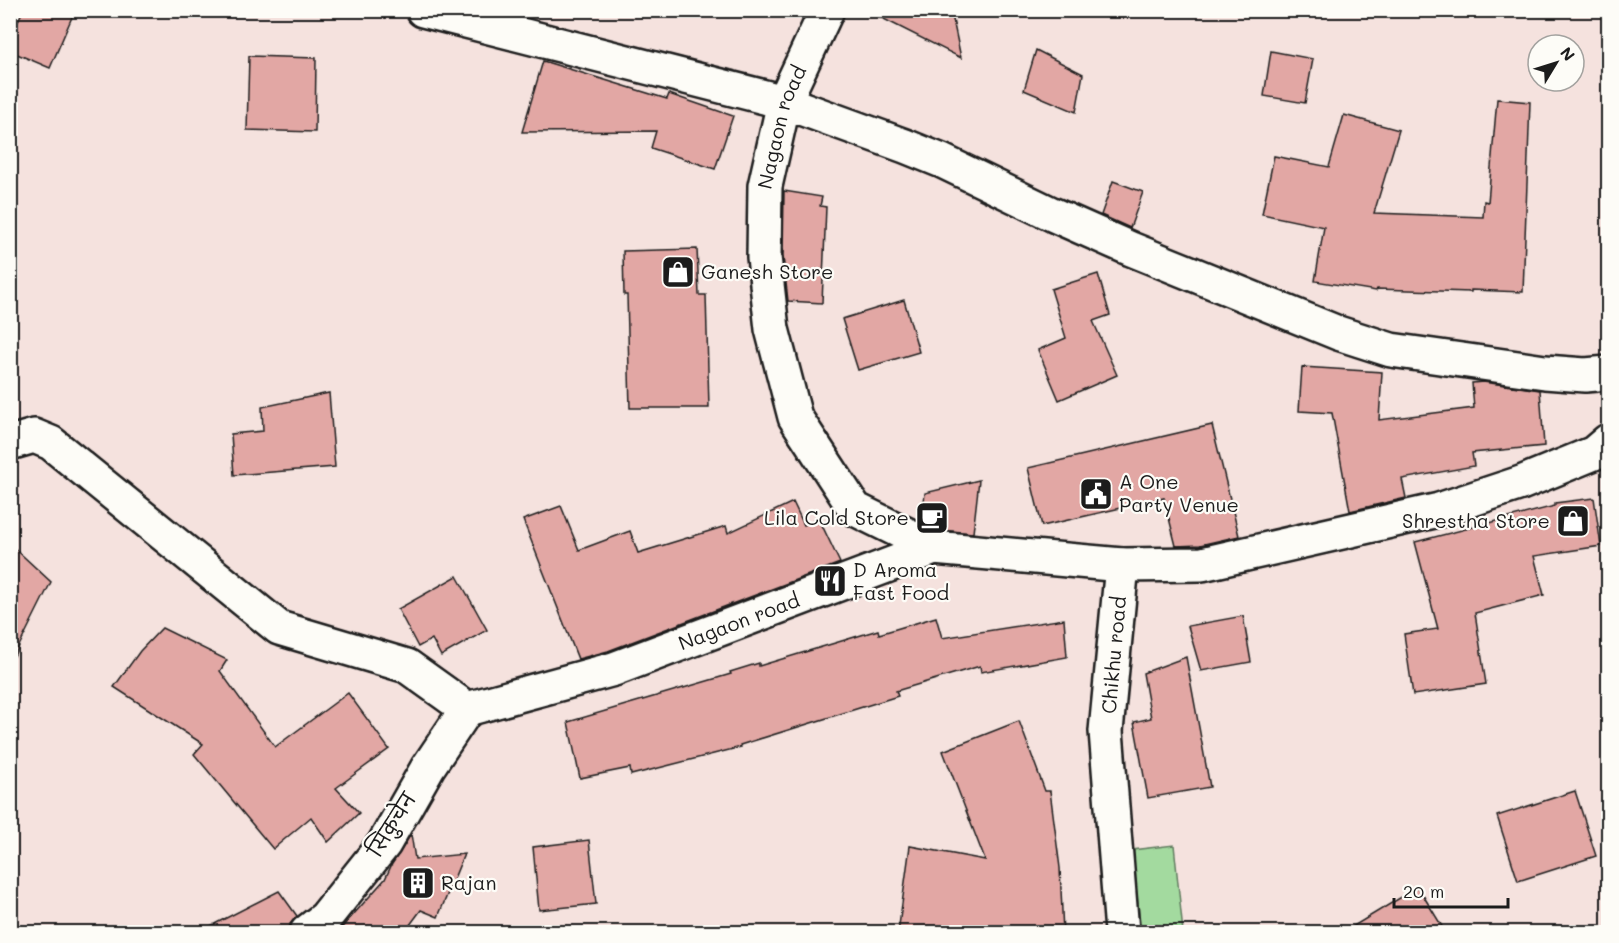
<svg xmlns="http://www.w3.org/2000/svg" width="1619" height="943" font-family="Mali,'Playpen Sans Deva',sans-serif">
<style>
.green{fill:#a3da9f;stroke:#607b5e;stroke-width:1.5}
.building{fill:#e2a7a4;stroke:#1c1c1c;stroke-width:1.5}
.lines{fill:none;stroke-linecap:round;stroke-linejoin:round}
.street-casing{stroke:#1c1c1c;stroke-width:38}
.street{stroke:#fdfcf7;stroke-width:33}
.labels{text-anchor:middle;stroke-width:4.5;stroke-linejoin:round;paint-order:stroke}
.street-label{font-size:20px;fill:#1c1c1c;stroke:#fdfcf7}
.poi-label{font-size:20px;fill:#1c1c1c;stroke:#fdfcf7;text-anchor:start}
</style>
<rect width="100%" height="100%" fill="#f5e2de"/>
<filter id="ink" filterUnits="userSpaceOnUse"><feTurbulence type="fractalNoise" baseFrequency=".0167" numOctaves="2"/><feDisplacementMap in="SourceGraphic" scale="12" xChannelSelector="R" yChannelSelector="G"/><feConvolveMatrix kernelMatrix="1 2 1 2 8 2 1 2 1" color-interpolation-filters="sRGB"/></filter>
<g filter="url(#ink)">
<path class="green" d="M1174,845L1183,932H1141L1132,850Z"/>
<g class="building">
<path d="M23,10H75L50,68L10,51V39Z"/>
<path d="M866,10H951L961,58Z"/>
<path d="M1036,50L1083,74L1076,112L1024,90Z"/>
<path d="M1271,51L1313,59L1305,103L1264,96Z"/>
<path d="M249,56L316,58L315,132L247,130Z"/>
<path d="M543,61L667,99L669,94L733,116L715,169L651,148L656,131L522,132Z"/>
<path d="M1497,99L1530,102L1523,292L1471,290V292L1377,289L1376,291L1315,281L1324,227L1262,214L1274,156L1329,167L1344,115L1399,130L1374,213L1483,217L1484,201L1488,202Z"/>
<path d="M1113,181L1143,192L1130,228L1101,215Z"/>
<path d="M784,191L822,197L820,206L826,207L822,303L788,301L783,256Z"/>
<path d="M697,249L699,295H706L709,408H630L627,295H624L623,251Z"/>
<path d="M1098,274L1110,315L1093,321L1117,375L1059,400L1038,350L1066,338L1051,289Z"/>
<path d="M904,300L919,352L858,370L842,319Z"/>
<path d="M1302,367L1382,372L1379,420L1474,408L1472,383L1483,382L1540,390L1544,446L1472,453L1474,466L1402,479L1406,498L1350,511L1332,413L1299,411Z"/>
<path d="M329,393L335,467L234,475L231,434L263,431L262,407Z"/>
<path d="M1212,425L1239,536L1200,545L1176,546L1164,498L1042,526L1028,468Z"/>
<path d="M979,480L973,533L939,530L922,521L925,493Z"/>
<path d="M1594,498L1601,546L1534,556L1544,595L1475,613L1486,684L1413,695L1404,634L1438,629L1415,542L1555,506V503Z"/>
<path d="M793,502L804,525L819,519L840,563L608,651L578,659L523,520L561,506L579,550L630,531L638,553L726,526L728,533Z"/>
<path d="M10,544L51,582L10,664Z"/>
<path d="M457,576L487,630L441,656L432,639L418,647L398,609Z"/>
<path d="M1243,616L1251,662L1201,671L1188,626Z"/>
<path d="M936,617L942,638L1064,619L1067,657L981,672L980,666L896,691L898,696L740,745L741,747L631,775L630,768L580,778L568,722L731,674L730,672L759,663V666L878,630L879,634Z"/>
<path d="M162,628L227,660L220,671L275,747L348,693L389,749L336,788L359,813L328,842L311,817L273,849L194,754L203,744L114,687L140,651Z"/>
<path d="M1186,657L1210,787L1148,798L1134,722L1151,718L1143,673Z"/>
<path d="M1019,721L1045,791H1050L1060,868L1063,933H898L910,846L985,860L943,751Z"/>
<path d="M1575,791L1596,856L1518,881L1497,816Z"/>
<path d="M411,834L415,859L464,854L438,917L421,910L404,933H337L385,879L392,864Z"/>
<path d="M589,840L596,904L539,910L533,847Z"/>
<path d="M1418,887L1446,933H1342Z"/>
<path d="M279,891L297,916L290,924L289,933H197Z"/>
</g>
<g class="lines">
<defs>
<g id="street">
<path d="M423,10L784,102L905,146L942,161L1054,215L1131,249L1338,333L1391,350L1545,372L1585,375L1608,373"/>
<path d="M10,443L34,436L51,443L279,628L407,666L467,709"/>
<path d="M934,548L1122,565L1106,731L1122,932"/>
<path d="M1122,565L1202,564L1439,510L1521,483L1594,453L1608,441"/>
<path id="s1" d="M467,709L614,669L934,548L855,509L795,417L772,329L764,257L765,186L784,102L827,10"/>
<path d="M307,932L325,918L384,844L428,767L467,709"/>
</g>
</defs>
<use href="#street" class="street-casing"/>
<use href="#street" class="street"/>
</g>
</g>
<defs>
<symbol id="shop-square" viewBox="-11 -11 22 22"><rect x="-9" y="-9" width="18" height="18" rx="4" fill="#1c1c1c" stroke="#fdfcf7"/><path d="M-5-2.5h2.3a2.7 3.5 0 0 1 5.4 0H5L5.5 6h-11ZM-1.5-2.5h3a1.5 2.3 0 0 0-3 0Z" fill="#fff"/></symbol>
<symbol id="civic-square" viewBox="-11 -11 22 22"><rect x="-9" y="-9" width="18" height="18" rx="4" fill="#1c1c1c" stroke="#fdfcf7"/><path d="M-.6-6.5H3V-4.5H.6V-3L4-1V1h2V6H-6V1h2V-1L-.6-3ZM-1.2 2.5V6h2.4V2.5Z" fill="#fff"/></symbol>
<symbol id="cafe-square" viewBox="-11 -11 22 22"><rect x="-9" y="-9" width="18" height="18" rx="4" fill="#1c1c1c" stroke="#fdfcf7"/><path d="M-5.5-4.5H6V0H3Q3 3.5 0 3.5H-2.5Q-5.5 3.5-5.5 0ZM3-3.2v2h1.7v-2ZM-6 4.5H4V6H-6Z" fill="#fff"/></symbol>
<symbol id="restaurant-square" viewBox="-11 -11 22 22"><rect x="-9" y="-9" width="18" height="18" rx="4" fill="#1c1c1c" stroke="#fdfcf7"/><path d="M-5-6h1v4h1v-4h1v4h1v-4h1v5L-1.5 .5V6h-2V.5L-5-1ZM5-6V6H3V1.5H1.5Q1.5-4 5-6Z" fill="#fff"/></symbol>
<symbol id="building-square" viewBox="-11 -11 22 22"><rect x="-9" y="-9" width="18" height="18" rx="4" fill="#1c1c1c" stroke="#fdfcf7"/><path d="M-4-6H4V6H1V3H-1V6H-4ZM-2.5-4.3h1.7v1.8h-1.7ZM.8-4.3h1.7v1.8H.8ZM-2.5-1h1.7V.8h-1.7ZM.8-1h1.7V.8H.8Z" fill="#fff"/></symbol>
</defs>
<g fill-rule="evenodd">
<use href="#shop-square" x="659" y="253" width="38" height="38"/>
<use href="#civic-square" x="1077" y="475" width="38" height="38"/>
<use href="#cafe-square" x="913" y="499" width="38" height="38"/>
<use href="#shop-square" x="1554" y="502" width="38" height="38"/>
<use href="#restaurant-square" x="811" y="562" width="38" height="38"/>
<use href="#building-square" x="399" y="864" width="38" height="38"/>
</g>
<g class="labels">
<g class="street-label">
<text dy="7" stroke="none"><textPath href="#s1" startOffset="988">Nagaon road</textPath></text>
<text dy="7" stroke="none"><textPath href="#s1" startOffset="286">Nagaon road</textPath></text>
<text transform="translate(1114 655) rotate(-85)" y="7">Chikhu road</text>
<text transform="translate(392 825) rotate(-58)" y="7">सिकुचेन</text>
</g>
<g class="poi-label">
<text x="701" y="279">Ganesh Store</text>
<text x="1119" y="489">A One<tspan x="1119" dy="23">Party Venue</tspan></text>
<text x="909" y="525" text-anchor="end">Lila Cold Store</text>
<text x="1550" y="528" text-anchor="end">Shrestha Store</text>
<text x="853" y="577">D Aroma<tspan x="853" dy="23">Fast Food</tspan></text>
<text x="441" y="890">Rajan</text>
</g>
</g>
<rect width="1619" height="943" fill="none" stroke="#fdfcf7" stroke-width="36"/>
<rect x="18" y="18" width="1583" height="907" fill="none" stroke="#1c1c1c" stroke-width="2" filter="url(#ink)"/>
<g transform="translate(1556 63) rotate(52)"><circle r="28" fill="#fdfcf7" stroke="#a3a29f" stroke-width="1.5"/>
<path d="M0-4.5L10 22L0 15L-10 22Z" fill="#1c1c1c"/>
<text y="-9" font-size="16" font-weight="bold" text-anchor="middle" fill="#1c1c1c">N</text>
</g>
<path d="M1394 898v9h114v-9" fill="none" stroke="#1c1c1c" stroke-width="3"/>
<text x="1403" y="898" font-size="18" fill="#1c1c1c" stroke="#fdfcf7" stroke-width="4.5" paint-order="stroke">20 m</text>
</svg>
